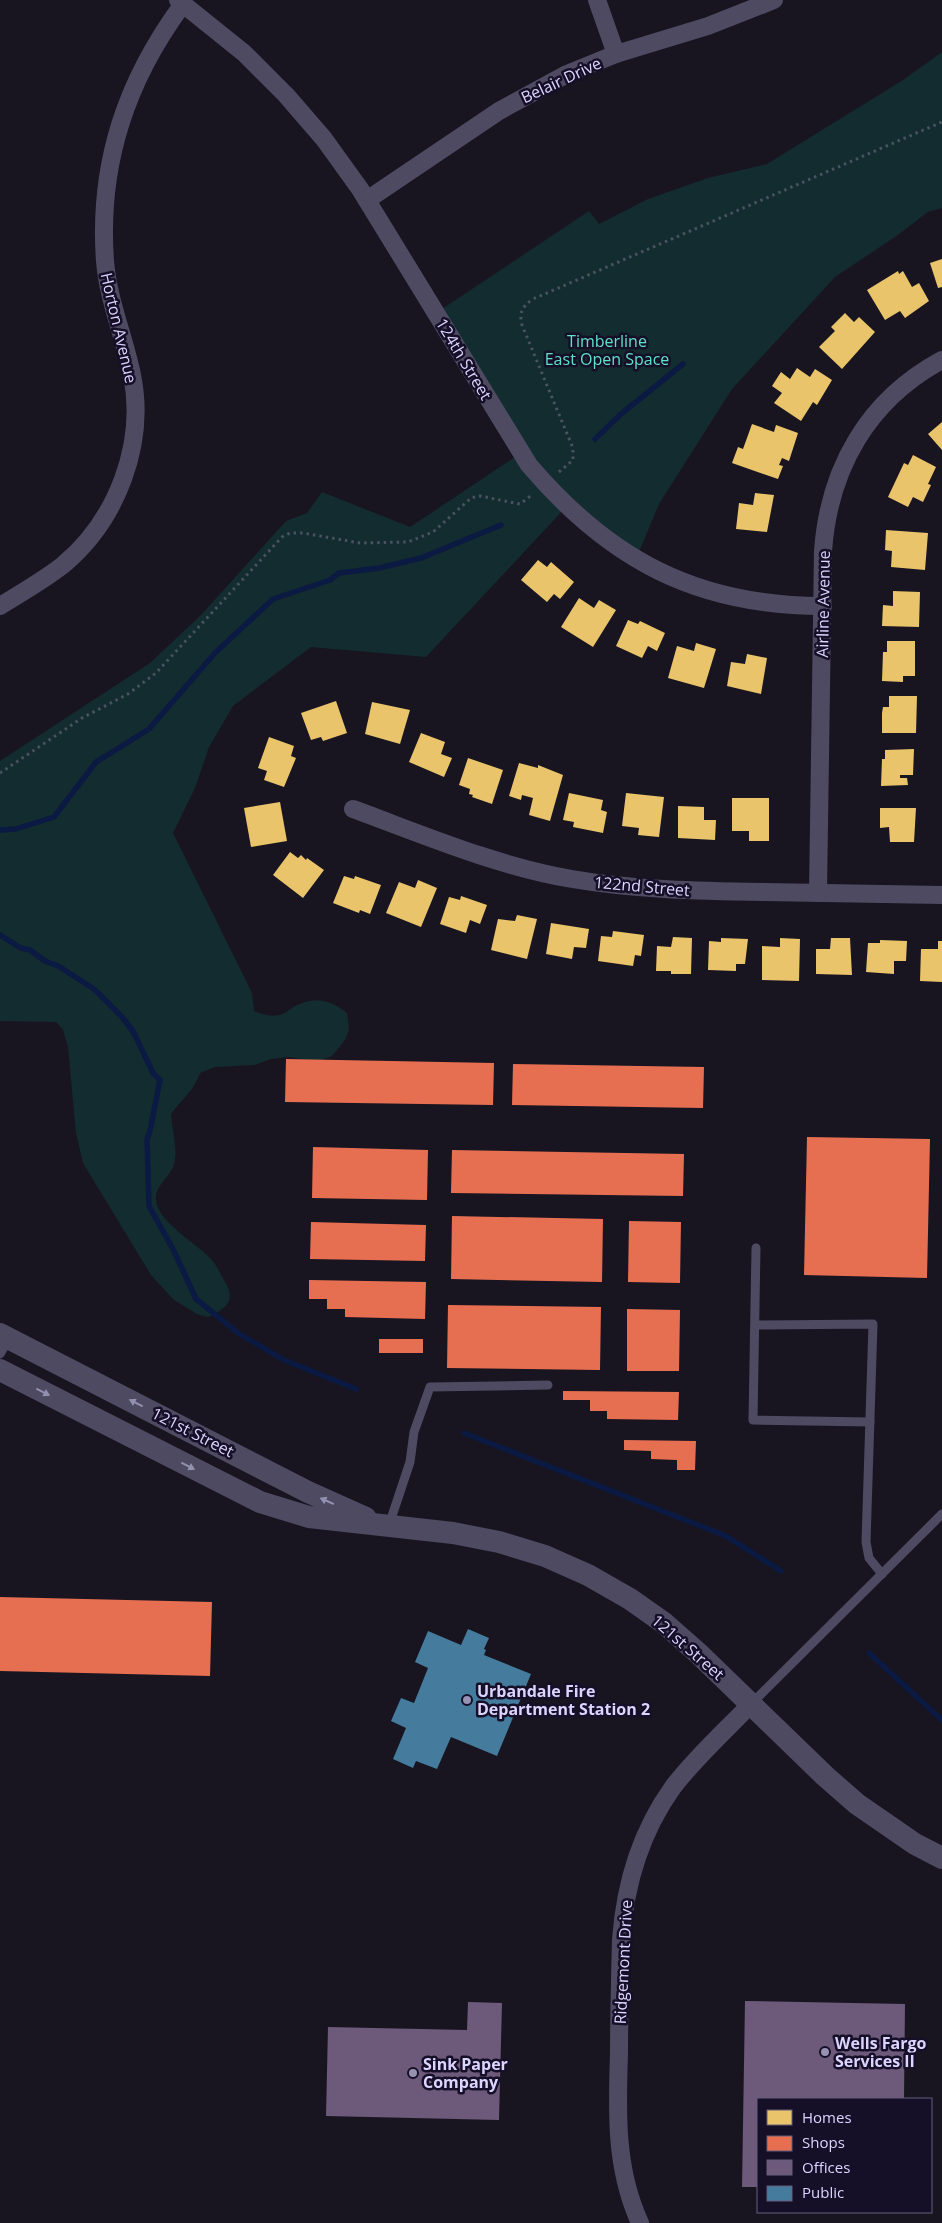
<svg xmlns="http://www.w3.org/2000/svg" width="942" height="2223" font-family="'Open Sans',sans-serif">
<style>
.green{fill:#132c2f}
.homes{fill:#e9c46a}
.shops{fill:#e76f51}
.offices{fill:#6d597a}
.public{fill:#457b9d}
.lines{fill:none;stroke-linecap:round;stroke-linejoin:round}
.stream{stroke:#0b1a42;stroke-width:5.5}
.path{stroke:#485362;stroke-width:3;stroke-dasharray:2.5 4;stroke-linecap:butt}
.service{stroke:#4d4a62;stroke-width:9}
.minor{stroke:#4d4a62;stroke-width:18}
.tertiary{stroke:#4d4a62;stroke-width:22}
.oneway{fill:#9490b0}
.poi-dot{fill:#9792b1;stroke:#150f27;stroke-width:2}
.labels{text-anchor:middle;stroke-width:5;stroke-linejoin:round;paint-order:stroke}
.street-label{font-size:16px;fill:#dcd5ff;stroke:#150f27}
.park-label{font-size:16px;fill:#5fe1ca;stroke:#150f27}
.poi-label{font-size:16px;font-weight:bold;fill:#dcd5ff;stroke:#150f27;text-anchor:start}
</style>
<rect width="100%" height="100%" fill="#181521"/>
<path class="green" d="M942,52V208L928,212L895,237L835,277L732,389L659,504L636,559L566,507L426,657L311,647L233,706L209,747L195,788L173,833L252,993L254,1011C262,1014 270,1017 280,1015C287,1013 293,1006 300,1004C318,996 333,1002 347,1013L349,1030L345,1040L332,1056L318,1061L287,1057L271,1059L255,1065L215,1067L200,1073C194,1091 181,1100 171,1114C172,1131 179,1152 173,1167C168,1179 155,1186 156,1200C157,1221 197,1244 210,1258C216,1264 220,1273 224,1280C237,1301 227,1308 208,1317L197,1314L174,1300L151,1275L83,1163L76,1133L68,1047L63,1030L56,1022L0,1021V761L150,663L201,615L286,521L307,513L322,492L410,527L521,453L436,313L589,211L599,224L648,199L708,178L767,164L903,80Z"/>
<g class="homes">
<path d="M942,259V287L938,288L930,263Z"/>
<path d="M898,271L899,274L903,271L912,287L919,283L929,301L905,318L900,311L885,320L867,290Z"/>
<path d="M845,313L854,322L859,317L875,332L842,369L819,347L835,331L831,327Z"/>
<path d="M797,368L810,377L815,369L832,380L817,405L813,402L801,421L774,403L782,393L772,386L781,372L790,379Z"/>
<path d="M942,422V450L928,434Z"/>
<path d="M752,424L774,432L776,425L798,433L789,461L782,458L779,465L783,466L778,479L732,463L738,447L743,449Z"/>
<path d="M913,455L936,467L928,484L931,485L923,502L913,497L908,507L888,497L904,463L908,465Z"/>
<path d="M755,493L774,495L767,532L736,529L739,503L753,505Z"/>
<path d="M886,530L928,533L925,570L891,567L892,551L885,550Z"/>
<path d="M538,560L547,567L551,562L574,582L560,599L554,594L547,602L521,580Z"/>
<path d="M893,591L920,592L919,627L882,626L883,605L893,606Z"/>
<path d="M579,598L594,608L599,600L616,610L593,647L561,627Z"/>
<path d="M628,620L638,624L640,621L665,633L657,651L648,646L642,658L616,646Z"/>
<path d="M887,641H915V676H903V682L882,681L883,652H887Z"/>
<path d="M696,643L716,649L704,688L668,678L677,646L694,651Z"/>
<path d="M747,654L767,658L761,694L727,686L731,662L745,664Z"/>
<path d="M889,696H917L916,733H882V713L883,707H889Z"/>
<path d="M336,701L347,733L323,741L321,737L311,740L301,713Z"/>
<path d="M372,702L410,710L400,744L365,734Z"/>
<path d="M421,733L445,742L441,754L452,758L444,777L409,762Z"/>
<path d="M269,737L294,746L291,756L296,758L284,787L264,780L267,771L258,768Z"/>
<path d="M914,749L913,775H900V778H907L908,785L881,786L882,759H885V750Z"/>
<path d="M468,758L503,770L492,804L472,797L473,795L469,794L470,789L459,785Z"/>
<path d="M519,763L538,768V765L563,775L550,821L529,815L533,798L522,795L521,800L509,796Z"/>
<path d="M569,793L603,800L601,810L607,812L603,833L573,827L574,822L563,820Z"/>
<path d="M626,793L664,797L659,837L638,835L639,828L622,826Z"/>
<path d="M732,798H769V841H749V831H732Z"/>
<path d="M280,802L287,841L251,847L244,808Z"/>
<path d="M678,806L704,807V820H716L715,840L678,838Z"/>
<path d="M880,808H916L914,842H890L889,827L880,828Z"/>
<path d="M290,852L298,858L301,855L306,860L307,858L324,870L303,898L273,875Z"/>
<path d="M344,876L354,879L355,876L381,885L370,914L360,910L359,913L333,903Z"/>
<path d="M418,880L437,888L421,927L386,913L399,882L415,888Z"/>
<path d="M461,896L487,905L480,924L470,920L466,933L440,924L449,897L460,900Z"/>
<path d="M517,915L537,919L527,959L491,950L498,919L515,921Z"/>
<path d="M551,923L589,929L586,948L574,947L572,959L546,954Z"/>
<path d="M613,931L644,935L641,956L635,955L633,966L598,961L601,936L612,937Z"/>
<path d="M673,937L692,938L691,974H671V971H656L657,946L671,947Z"/>
<path d="M721,938L748,939L745,964H736V971L708,970L709,941L721,942Z"/>
<path d="M780,938L800,939L799,981L762,980V946L780,947Z"/>
<path d="M831,938H850L852,975L816,974V949H830Z"/>
<path d="M880,940L907,941L906,961H894V974L866,972L868,943H880Z"/>
<path d="M938,941H942V982L920,981L921,949H938Z"/>
</g>
<g class="shops">
<path d="M286,1059L494,1063L493,1105L285,1102Z"/>
<path d="M513,1064L704,1067L703,1108L512,1105Z"/>
<path d="M807,1137L930,1139L927,1278L804,1275Z"/>
<path d="M313,1147L428,1150L427,1200L312,1198Z"/>
<path d="M452,1150L684,1154L683,1196L451,1193Z"/>
<path d="M452,1216L603,1219L602,1282L451,1279Z"/>
<path d="M629,1221L681,1222L680,1283L628,1282Z"/>
<path d="M311,1222L426,1225L425,1261L310,1259Z"/>
<path d="M309,1280L426,1282L425,1319L345,1317V1309H327V1299H309Z"/>
<path d="M448,1305L601,1307L600,1370L447,1368Z"/>
<path d="M627,1309L680,1310L679,1371H627Z"/>
<rect x="379" y="1339" width="44" height="14"/>
<path d="M563,1391L679,1392L678,1420L607,1419V1411H590V1400H563Z"/>
<path d="M624,1440L696,1441L695,1470H677V1460L651,1459V1451L624,1450Z"/>
<path d="M0,1597L212,1602L210,1676L0,1671Z"/>
</g>
<g class="offices">
<path d="M745,2001L905,2004L904,2099H758V2187H742Z"/>
<path d="M468,2002L502,2003L499,2120L326,2116L328,2027L467,2030Z"/>
</g>
<path class="public" d="M468,1629L489,1638L484,1649L486,1650L484,1655L531,1674L497,1756L451,1737L437,1769L416,1761L413,1768L393,1759L406,1728L391,1721L401,1698L414,1703L428,1668L415,1662L428,1631L461,1645Z"/>
<g class="lines">
<g class="stream">
<path d="M595,439L621,414L683,364"/>
<path d="M0,830L16,829L54,817L96,762L149,729L215,653L273,599L330,580L339,573L379,568L421,558L501,525"/>
<path d="M0,935L21,948L30,950L45,961L58,966L94,989L123,1018L134,1033L153,1073L160,1080L150,1131L147,1139L149,1206L174,1251L196,1299L238,1333L284,1360L356,1389"/>
<path d="M464,1433L726,1536L781,1571"/>
<path d="M869,1653L942,1720"/>
</g>
<g class="path">
<path d="M559,472L573,460V448L522,325C519,312 522,307 533,299L942,122"/>
<path d="M0,773L82,718L128,694L156,673L282,537L290,533H303L360,543L408,542L433,532L471,498L480,496L520,504L533,494"/>
</g>
<g class="service">
<path d="M756,1248L753,1420L870,1422"/>
<path d="M756,1325L873,1324L866,1542L869,1558L882,1574"/>
<path d="M0,1354L9,1339"/>
<path d="M389,1525L410,1462L414,1432L430,1387L548,1385"/>
<path d="M751,1704L942,1514"/>
</g>
<g class="minor">
<path d="M178,0L244,53L286,95L324,139L360,189L529,465C610,560 697,606 823,606"/>
<path d="M597,0L616,54"/>
<path d="M367,200L499,111L567,74L616,54L708,26L774,0"/>
<path d="M0,606C21,593 44,580 63,565C117,520 146,444 132,375C124,336 108,300 105,261C98,164 126,81 183,4"/>
<path d="M353,809C424,835 496,866 572,879C636,890 700,891 764,892C823,893 883,894 942,895"/>
<path d="M818,893L823,551C829,468 868,400 942,360"/>
<path d="M640,2223C615,2169 617,2112 619,2054C619,2016 620,1978 621,1940C625,1884 640,1833 673,1787C696,1757 725,1731 751,1704"/>
</g>
<g class="tertiary">
<path d="M0,1334L308,1492L366,1518"/>
<path d="M0,1370L260,1502L309,1517L453,1533L499,1542L545,1556L588,1575L630,1599L664,1623L698,1653L825,1776L857,1804L915,1844L942,1858"/>
</g>
</g>
<defs><path id="oneway-solid" d="M-6-.8H1V-3.2L6.5 0L1 3.2V.8H-6Z" transform="scale(1.25)"/></defs>
<g class="oneway">
<use href="#oneway-solid" transform="translate(43 1392) rotate(27)"/>
<use href="#oneway-solid" transform="translate(136 1403) rotate(-153)"/>
<use href="#oneway-solid" transform="translate(188 1466) rotate(27)"/>
<use href="#oneway-solid" transform="translate(327 1501) rotate(-156)"/>
</g>
<g class="poi-dot">
<circle cx="467" cy="1700" r="5"/>
<circle cx="825" cy="2052" r="5"/>
<circle cx="413" cy="2073" r="5"/>
</g>
<g class="labels">
<g class="street-label">
<text transform="translate(561 80) rotate(-25)" y="6">Belair Drive</text>
<text transform="translate(119 328) rotate(77)" y="6">Horton Avenue</text>
<text transform="translate(464 359) rotate(59)" y="6">124th Street</text>
<text transform="translate(823 604) rotate(-89)" y="6">Airline Avenue</text>
<text transform="translate(642 886) rotate(5)" y="6">122nd Street</text>
<text transform="translate(193 1432) rotate(27)" y="6">121st Street</text>
<text transform="translate(688 1647) rotate(41)" y="6">121st Street</text>
<text transform="translate(623 1962) rotate(-87)" y="6">Ridgemont Drive</text>
</g>
<g class="park-label">
<text x="607" y="347">Timberline<tspan x="607" dy="18">East Open Space</tspan></text>
</g>
<g class="poi-label">
<text x="477" y="1697">Urbandale Fire<tspan x="477" dy="18">Department Station 2</tspan></text>
<text x="835" y="2049">Wells Fargo<tspan x="835" dy="18">Services II</tspan></text>
<text x="423" y="2070">Sink Paper<tspan x="423" dy="18">Company</tspan></text>
</g>
</g>
<rect x="757" y="2098" width="175" height="115" fill="#150f27" stroke="#655e7d"/>
<rect x="767" y="2110" width="25" height="15" fill="#e9c46a" stroke="#655e7d"/>
<text x="802" y="2123" font-size="15" fill="#dcd5ff">Homes</text>
<rect x="767" y="2136" width="25" height="15" fill="#e76f51" stroke="#655e7d"/>
<text x="802" y="2148" font-size="15" fill="#dcd5ff">Shops</text>
<rect x="767" y="2160" width="25" height="15" fill="#6d597a" stroke="#655e7d"/>
<text x="802" y="2173" font-size="15" fill="#dcd5ff">Offices</text>
<rect x="767" y="2186" width="25" height="15" fill="#457b9d" stroke="#655e7d"/>
<text x="802" y="2198" font-size="15" fill="#dcd5ff">Public</text>
</svg>
